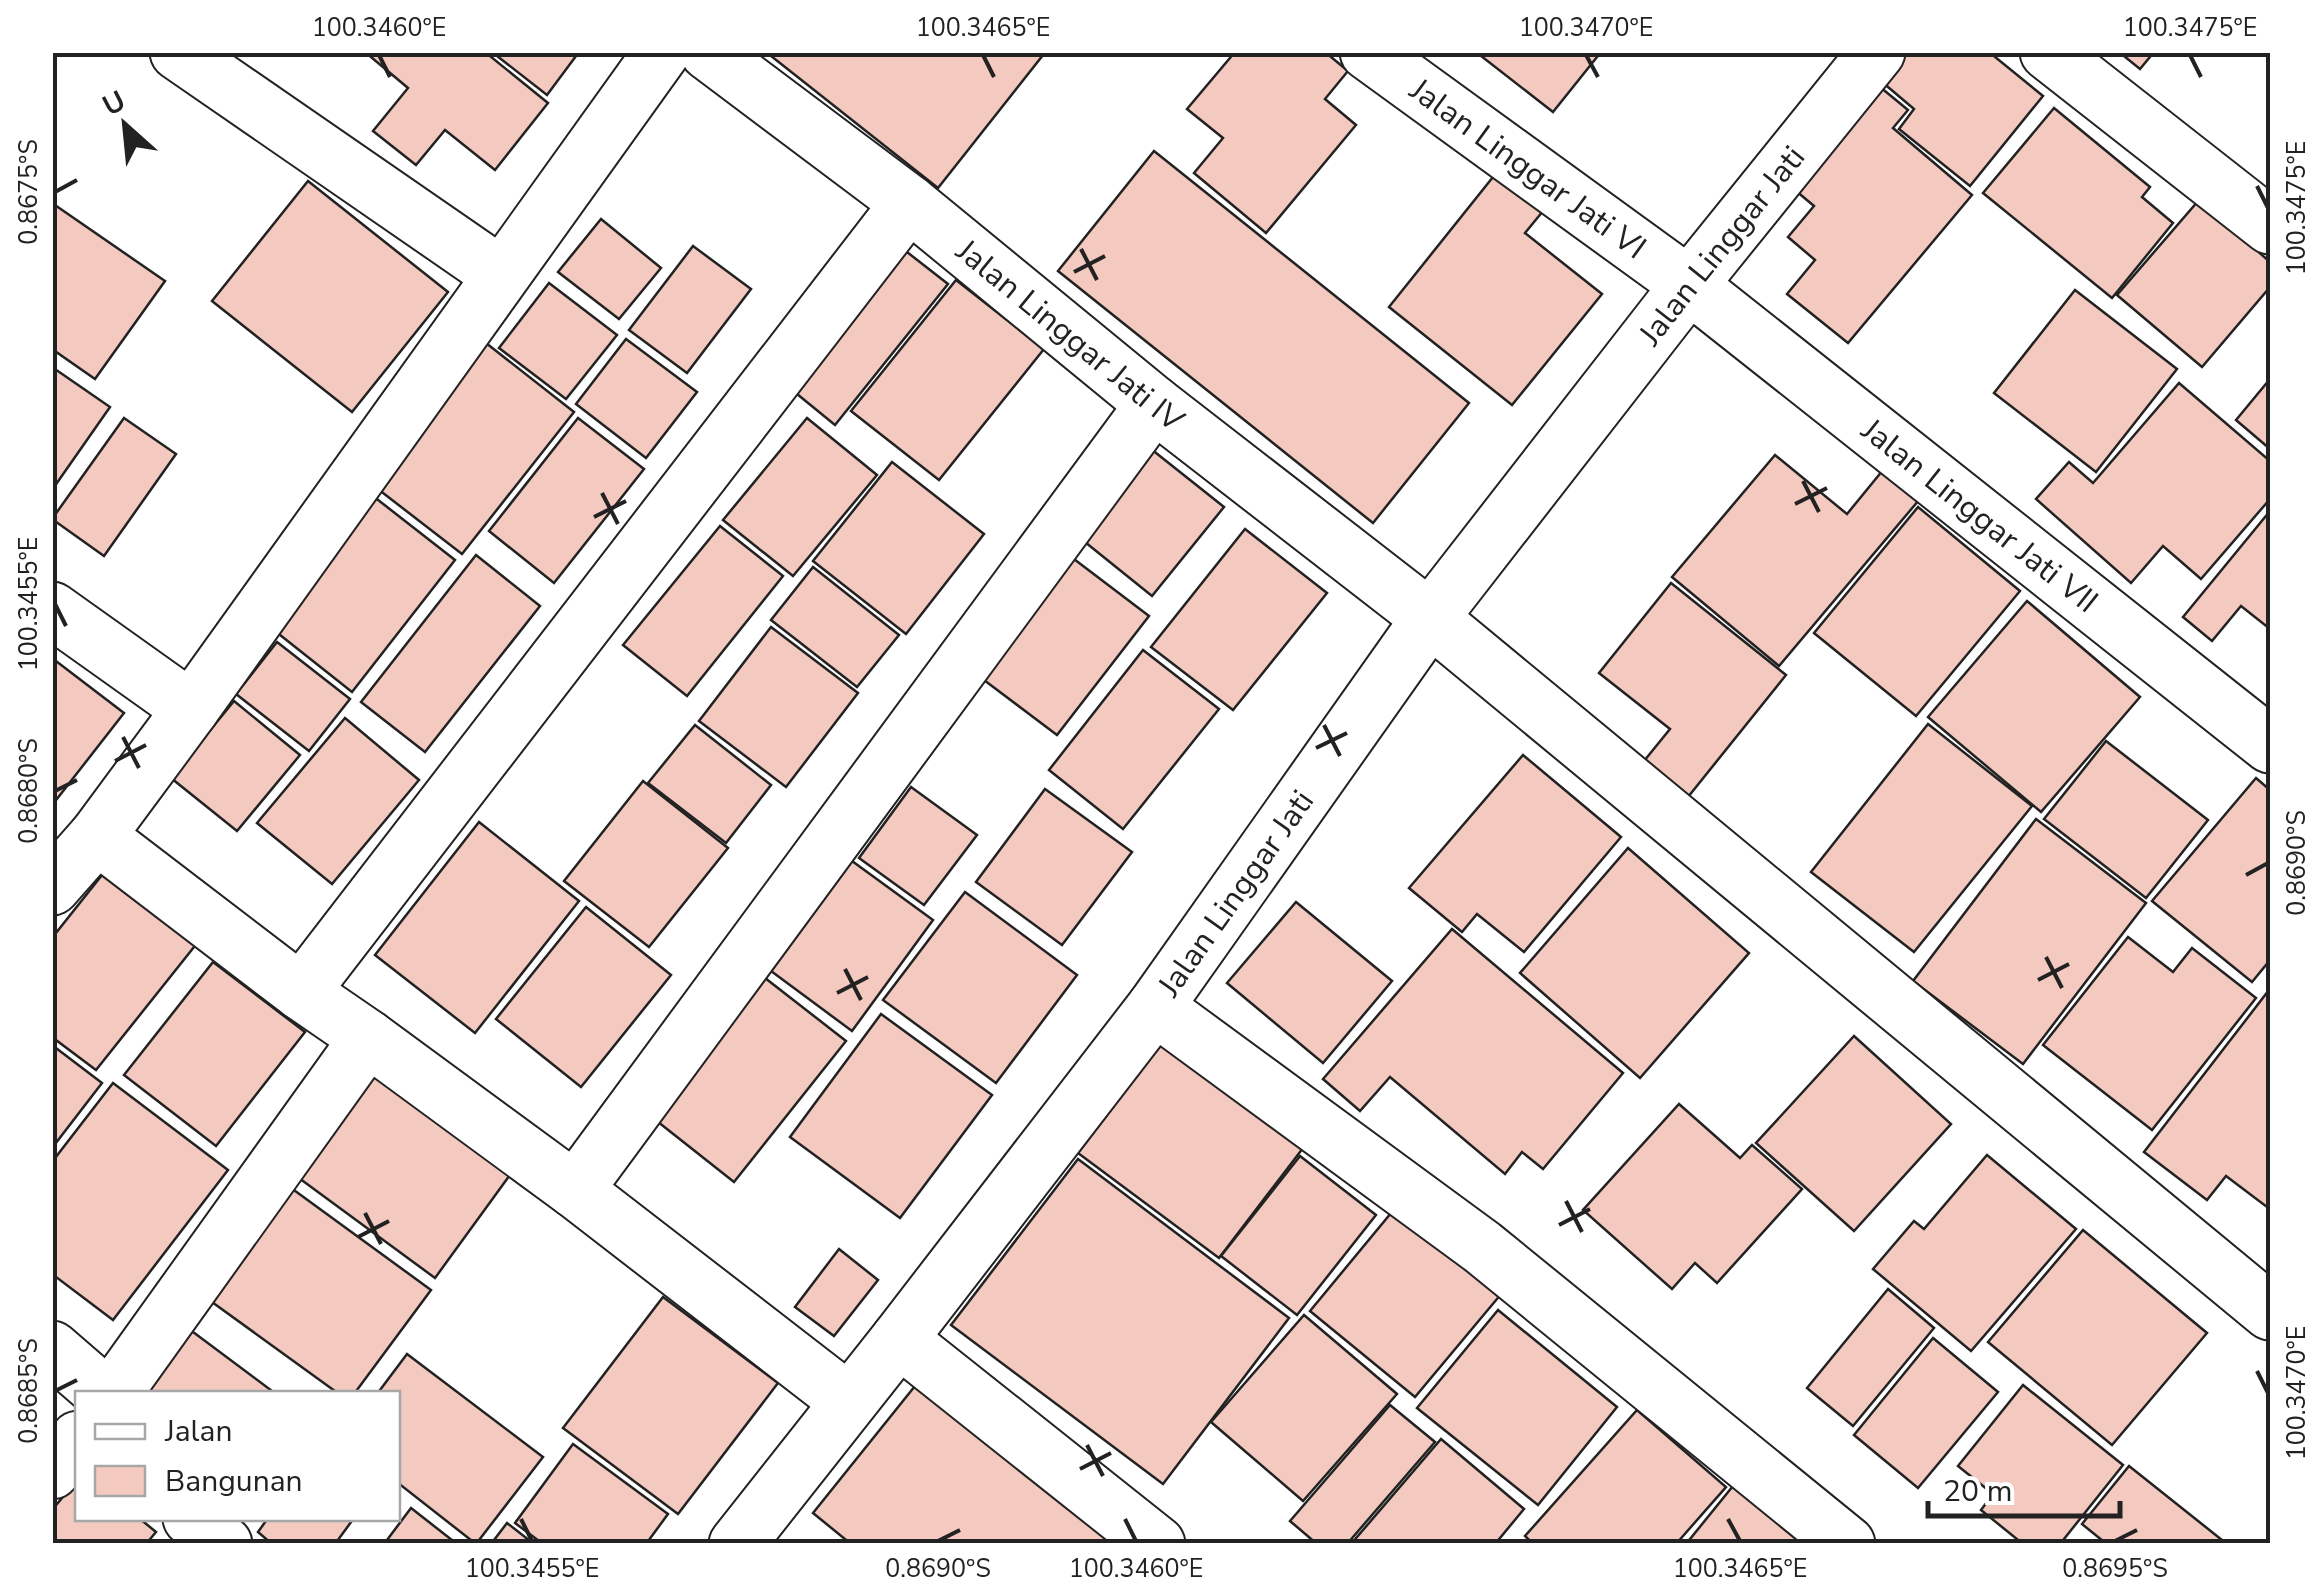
<svg xmlns="http://www.w3.org/2000/svg" width="2323" height="1596" font-family="'Nunito Sans',sans-serif">
<style>
.building{fill:#f3c9c0;stroke:#222;stroke-width:2.5}
.lines{fill:none;stroke-linecap:round;stroke-linejoin:round}
.street-casing{stroke:#222;stroke-width:59}
.street{stroke:#fff;stroke-width:55}
.ticks{fill:none;stroke:#222;stroke-width:4}
.labels{text-anchor:middle;stroke-width:8;stroke-linejoin:round;paint-order:stroke}
.street-label{font-size:32px;fill:#222;stroke:#fff}
.neatline{fill:none;stroke:#222;stroke-width:4}
.ticks-label{font-size:25px;text-anchor:middle;fill:#222}
</style>
<rect width="100%" height="100%" fill="#fff"/>
<g class="building">
<path d="M365,52H485L548,103L495,170L445,130L416,165L373,131L408,88Z"/>
<path d="M492,52H579L547,95Z"/>
<path d="M766,52H1040L1043,55L938,188Z"/>
<path d="M1235,52H1325L1348,71L1325,99L1356,125L1266,233L1194,173L1223,138L1187,109Z"/>
<path d="M1476,52H1601L1553,112Z"/>
<path d="M1894,52H1989L2043,96L1970,186L1899,129L1914,109L1875,76Z"/>
<path d="M2119,52H2154L2140,69Z"/>
<path d="M1868,77L1908,110L1893,128L1972,195L1848,343L1787,294L1815,260L1788,237L1814,206L1783,180Z"/>
<path d="M2054,108L2150,187L2142,197L2173,223L2112,298L1983,193Z"/>
<path d="M1154,151L1469,403L1373,523L1058,271Z"/>
<path d="M1501,167L1548,205L1525,233L1602,294L1512,405L1389,307Z"/>
<path d="M308,181L448,292L352,412L212,301Z"/>
<path d="M2199,200L2270,262V287L2202,367L2117,295Z"/>
<path d="M52,203L165,281L95,379L52,349Z"/>
<path d="M601,219L661,268L619,319L558,272Z"/>
<path d="M898,245L948,284L835,425L786,385Z"/>
<path d="M693,246L751,289L687,373L629,330Z"/>
<path d="M956,280L1044,349L939,480L851,411Z"/>
<path d="M549,283L617,335L566,399L499,348Z"/>
<path d="M2075,290L2177,369L2096,472L1994,393Z"/>
<path d="M626,339L697,392L646,458L576,404Z"/>
<path d="M486,343L574,412L462,554L374,486Z"/>
<path d="M52,367L110,407L52,490Z"/>
<path d="M2270,379V449L2236,420Z"/>
<path d="M2179,383L2270,461V499L2201,579L2163,546L2131,583L2036,499L2069,462L2093,483Z"/>
<path d="M124,418L176,454L104,556L52,519Z"/>
<path d="M578,418L644,469L554,583L489,531Z"/>
<path d="M807,418L877,475L793,576L723,520Z"/>
<path d="M1146,445L1224,507L1152,596L1075,534Z"/>
<path d="M1775,455L1847,514L1883,470L1919,500L1779,666L1672,577Z"/>
<path d="M892,462L984,534L906,634L813,561Z"/>
<path d="M373,496L455,560L352,692L270,627Z"/>
<path d="M1918,507L2020,591L1916,716L1814,633Z"/>
<path d="M2270,511V629L2241,606L2212,641L2183,617Z"/>
<path d="M720,526L783,576L687,696L623,645Z"/>
<path d="M1245,529L1327,593L1233,710L1151,647Z"/>
<path d="M1066,553L1149,616L1057,735L976,674Z"/>
<path d="M476,555L540,606L425,752L361,702Z"/>
<path d="M813,567L899,635L857,687L771,620Z"/>
<path d="M1671,583L1786,675L1688,797L1644,761L1670,729L1599,673Z"/>
<path d="M2027,601L2140,697L2041,812L1928,717Z"/>
<path d="M771,627L858,693L786,787L699,721Z"/>
<path d="M277,642L350,699L309,751L236,694Z"/>
<path d="M1143,650L1219,709L1123,829L1049,770Z"/>
<path d="M52,658L124,713L53,804H52Z"/>
<path d="M234,701L300,755L237,831L171,778Z"/>
<path d="M345,718L419,780L332,884L257,823Z"/>
<path d="M1928,724L2032,806L1914,952L1811,872Z"/>
<path d="M695,725L771,785L726,843L648,783Z"/>
<path d="M2106,741L2208,820L2146,898L2044,819Z"/>
<path d="M1523,755L1621,837L1524,952L1477,914L1462,932L1409,888Z"/>
<path d="M2256,778L2270,790V960L2252,982L2152,901Z"/>
<path d="M643,781L728,848L649,947L564,881Z"/>
<path d="M911,787L977,835L924,905L859,858Z"/>
<path d="M1045,789L1132,852L1062,945L976,882Z"/>
<path d="M2036,819L2146,903L2023,1064L1913,981Z"/>
<path d="M479,822L579,901L475,1033L375,955Z"/>
<path d="M1628,848L1749,953L1640,1078L1520,973Z"/>
<path d="M852,861L933,920L852,1031L771,971Z"/>
<path d="M106,870L198,942L96,1070L52,1037V938Z"/>
<path d="M965,892L1077,975L996,1083L883,1000Z"/>
<path d="M1296,902L1392,981L1323,1063L1227,983Z"/>
<path d="M586,907L671,975L581,1087L496,1019Z"/>
<path d="M1452,929L1623,1073L1543,1169L1522,1152L1505,1174L1390,1077L1360,1111L1323,1079Z"/>
<path d="M2128,937L2173,972L2192,948L2256,998L2152,1130L2043,1045Z"/>
<path d="M213,962L305,1032L216,1146L124,1075Z"/>
<path d="M760,974L846,1041L734,1182L648,1114Z"/>
<path d="M2269,990L2270,1202L2267,1207L2226,1176L2207,1200L2144,1152Z"/>
<path d="M881,1014L992,1095L900,1218L790,1137Z"/>
<path d="M1172,1029L1313,1135L1219,1258L1078,1153Z"/>
<path d="M1854,1036L1951,1124L1854,1231L1756,1143Z"/>
<path d="M52,1045L102,1083L52,1148Z"/>
<path d="M365,1065L512,1172L435,1278L288,1170Z"/>
<path d="M113,1083L228,1170L113,1320L52,1274V1162Z"/>
<path d="M1679,1104L1740,1158L1752,1145L1802,1189L1717,1283L1695,1263L1672,1289L1583,1210Z"/>
<path d="M1987,1155L2076,1229L1971,1351L1873,1269L1914,1221L1924,1229Z"/>
<path d="M1300,1156L1376,1215L1297,1315L1221,1256Z"/>
<path d="M1078,1159L1289,1318L1163,1484L951,1325Z"/>
<path d="M287,1185L431,1290L354,1394H339L205,1297Z"/>
<path d="M1401,1201L1507,1287L1415,1397L1310,1311Z"/>
<path d="M2083,1230L2207,1333L2112,1445L1988,1342Z"/>
<path d="M839,1249L878,1280L834,1336L795,1307Z"/>
<path d="M1888,1289L1934,1328L1853,1426L1807,1388Z"/>
<path d="M663,1297L778,1383L678,1514L563,1428Z"/>
<path d="M1498,1310L1617,1407L1538,1505L1417,1408Z"/>
<path d="M1304,1315L1397,1394L1303,1501L1211,1422Z"/>
<path d="M185,1326L276,1394H135Z"/>
<path d="M1933,1338L1998,1392L1918,1488L1854,1435Z"/>
<path d="M407,1354L543,1457L476,1544L398,1483V1394H377Z"/>
<path d="M2023,1385L2123,1465L2060,1544H2023L1981,1510L1993,1494L1958,1466Z"/>
<path d="M915,1386L1109,1539L1105,1544H851L813,1513Z"/>
<path d="M1390,1405L1435,1442L1347,1544H1317L1290,1521Z"/>
<path d="M1637,1410L1726,1487L1676,1544H1533L1525,1536Z"/>
<path d="M1441,1439L1524,1509L1495,1544H1351Z"/>
<path d="M573,1444L668,1514L646,1544H543L515,1523Z"/>
<path d="M2129,1466L2227,1544H2101L2103,1541L2082,1524Z"/>
<path d="M78,1479V1518H139L156,1532L146,1544H52V1510Z"/>
<path d="M1737,1481L1815,1544H1686Z"/>
<path d="M411,1508L457,1544H384Z"/>
<path d="M268,1518H354L335,1544H272L258,1532Z"/>
<path d="M507,1523L534,1544H491Z"/>
</g>
<g class="lines">
<defs>
<g id="street">
<path d="M178,52L501,275"/>
<path id="s1" d="M708,52L909,203L1154,404L1430,618L2270,1312"/>
<path id="s2" d="M1368,52L1689,285L2270,745"/>
<path d="M2048,52L2270,226"/>
<path d="M52,610L191,709"/>
<path d="M97,836L301,992L368,1038L575,1190L848,1401"/>
<path d="M52,887L97,836L191,709L662,52"/>
<path d="M301,992L909,203"/>
<path d="M1155,1007L1482,1247L1847,1544"/>
<path d="M575,1190L1154,404"/>
<path d="M899,1339L1157,1544"/>
<path d="M52,1349L104,1394"/>
<path d="M113,1394L368,1038"/>
<path d="M52,1471L78,1439"/>
<path d="M191,1518L224,1544"/>
<path id="s3" d="M737,1544L899,1339L1155,1007L1430,618L1689,285L1877,52"/>
</g>
</defs>
<use href="#street" class="street-casing"/>
<use href="#street" class="street"/>
</g>
<path class="ticks" d="M379,55L390,77M983,55L994,77M1586,55L1598,77M2190,55L2201,77M2257,186L2268,208M55,192L77,180M1081,249L1097,280M1074,272L1105,256M1803,481L1819,512M602,493L618,524M1795,504L1827,488M594,517L626,501M55,604L66,626M1324,725L1340,756M123,737L139,768M1316,748L1347,733M115,761L146,745M55,791L77,780M2246,875L2268,863M2046,957L2062,988M845,969L861,1000M2038,980L2069,964M837,993L868,977M1566,1201L1582,1232M365,1213L381,1244M1559,1225L1590,1209M358,1237L389,1221M2257,1371L2268,1393M55,1391L77,1380M1087,1445L1103,1476M1080,1469L1111,1453M521,1519L532,1541M1125,1519L1136,1541M1728,1519L1740,1541M938,1541L960,1530M2115,1541L2137,1530"/>
<g class="labels">
<g class="street-label">
<text dy="11" stroke="none"><textPath href="#s2" startOffset="198">Jalan Linggar Jati VI</textPath></text>
<text dy="11" stroke="none"><textPath href="#s3" startOffset="1630">Jalan Linggar Jati</textPath></text>
<text dy="11" stroke="none"><textPath href="#s1" startOffset="460">Jalan Linggar Jati IV</textPath></text>
<text dy="11" stroke="none"><textPath href="#s2" startOffset="768">Jalan Linggar Jati VII</textPath></text>
<text dy="11" stroke="none"><textPath href="#s3" startOffset="820">Jalan Linggar Jati</textPath></text>
</g>
</g>
<rect width="2323" height="1596" fill="none" stroke="#ffffff" stroke-width="110"/>
<rect x="75" y="1391" width="325" height="130" fill="#ffffff" stroke="#a7a7a7" stroke-width="2.5"/>
<rect x="95" y="1424" width="50" height="15" fill="#ffffff" stroke="#a7a7a7" stroke-width="2.5"/>
<text x="165" y="1441" font-size="30" fill="#222222">Jalan</text>
<rect x="95" y="1466" width="50" height="30" fill="#f3c9c0" stroke="#a7a7a7" stroke-width="2.5"/>
<text x="165" y="1491" font-size="30" fill="#222222">Bangunan</text>
<g transform="translate(125 125) rotate(333)" stroke="#ffffff" stroke-width="8" paint-order="stroke">
<path d="M0-8L18 38L0 25L-18 38Z" fill="#222222"/>
<text y="-15" font-size="28" font-weight="bold" text-anchor="middle" fill="#222222">U</text>
</g>
<path d="M1928 1501v15h192v-15" fill="none" stroke="#222222" stroke-width="5"/>
<text x="1943" y="1501" font-size="30" fill="#222222" stroke="#ffffff" stroke-width="8" paint-order="stroke">20 m</text>
<rect x="55" y="55" width="2213" height="1486" class="neatline"/>
<g class="ticks-label">
<text x="379" y="36">100.3460°E</text>
<text x="983" y="36">100.3465°E</text>
<text x="1586" y="36">100.3470°E</text>
<text x="2190" y="36">100.3475°E</text>
<text transform="translate(28 192) rotate(-90)" y="9">0.8675°S</text>
<text transform="translate(2296 208) rotate(-90)" y="9">100.3475°E</text>
<text transform="translate(28 604) rotate(-90)" y="9">100.3455°E</text>
<text transform="translate(28 791) rotate(-90)" y="9">0.8680°S</text>
<text transform="translate(2296 863) rotate(-90)" y="9">0.8690°S</text>
<text transform="translate(28 1391) rotate(-90)" y="9">0.8685°S</text>
<text transform="translate(2296 1393) rotate(-90)" y="9">100.3470°E</text>
<text x="532" y="1577">100.3455°E</text>
<text x="938" y="1577">0.8690°S</text>
<text x="1136" y="1577">100.3460°E</text>
<text x="1740" y="1577">100.3465°E</text>
<text x="2115" y="1577">0.8695°S</text>
</g>
</svg>
